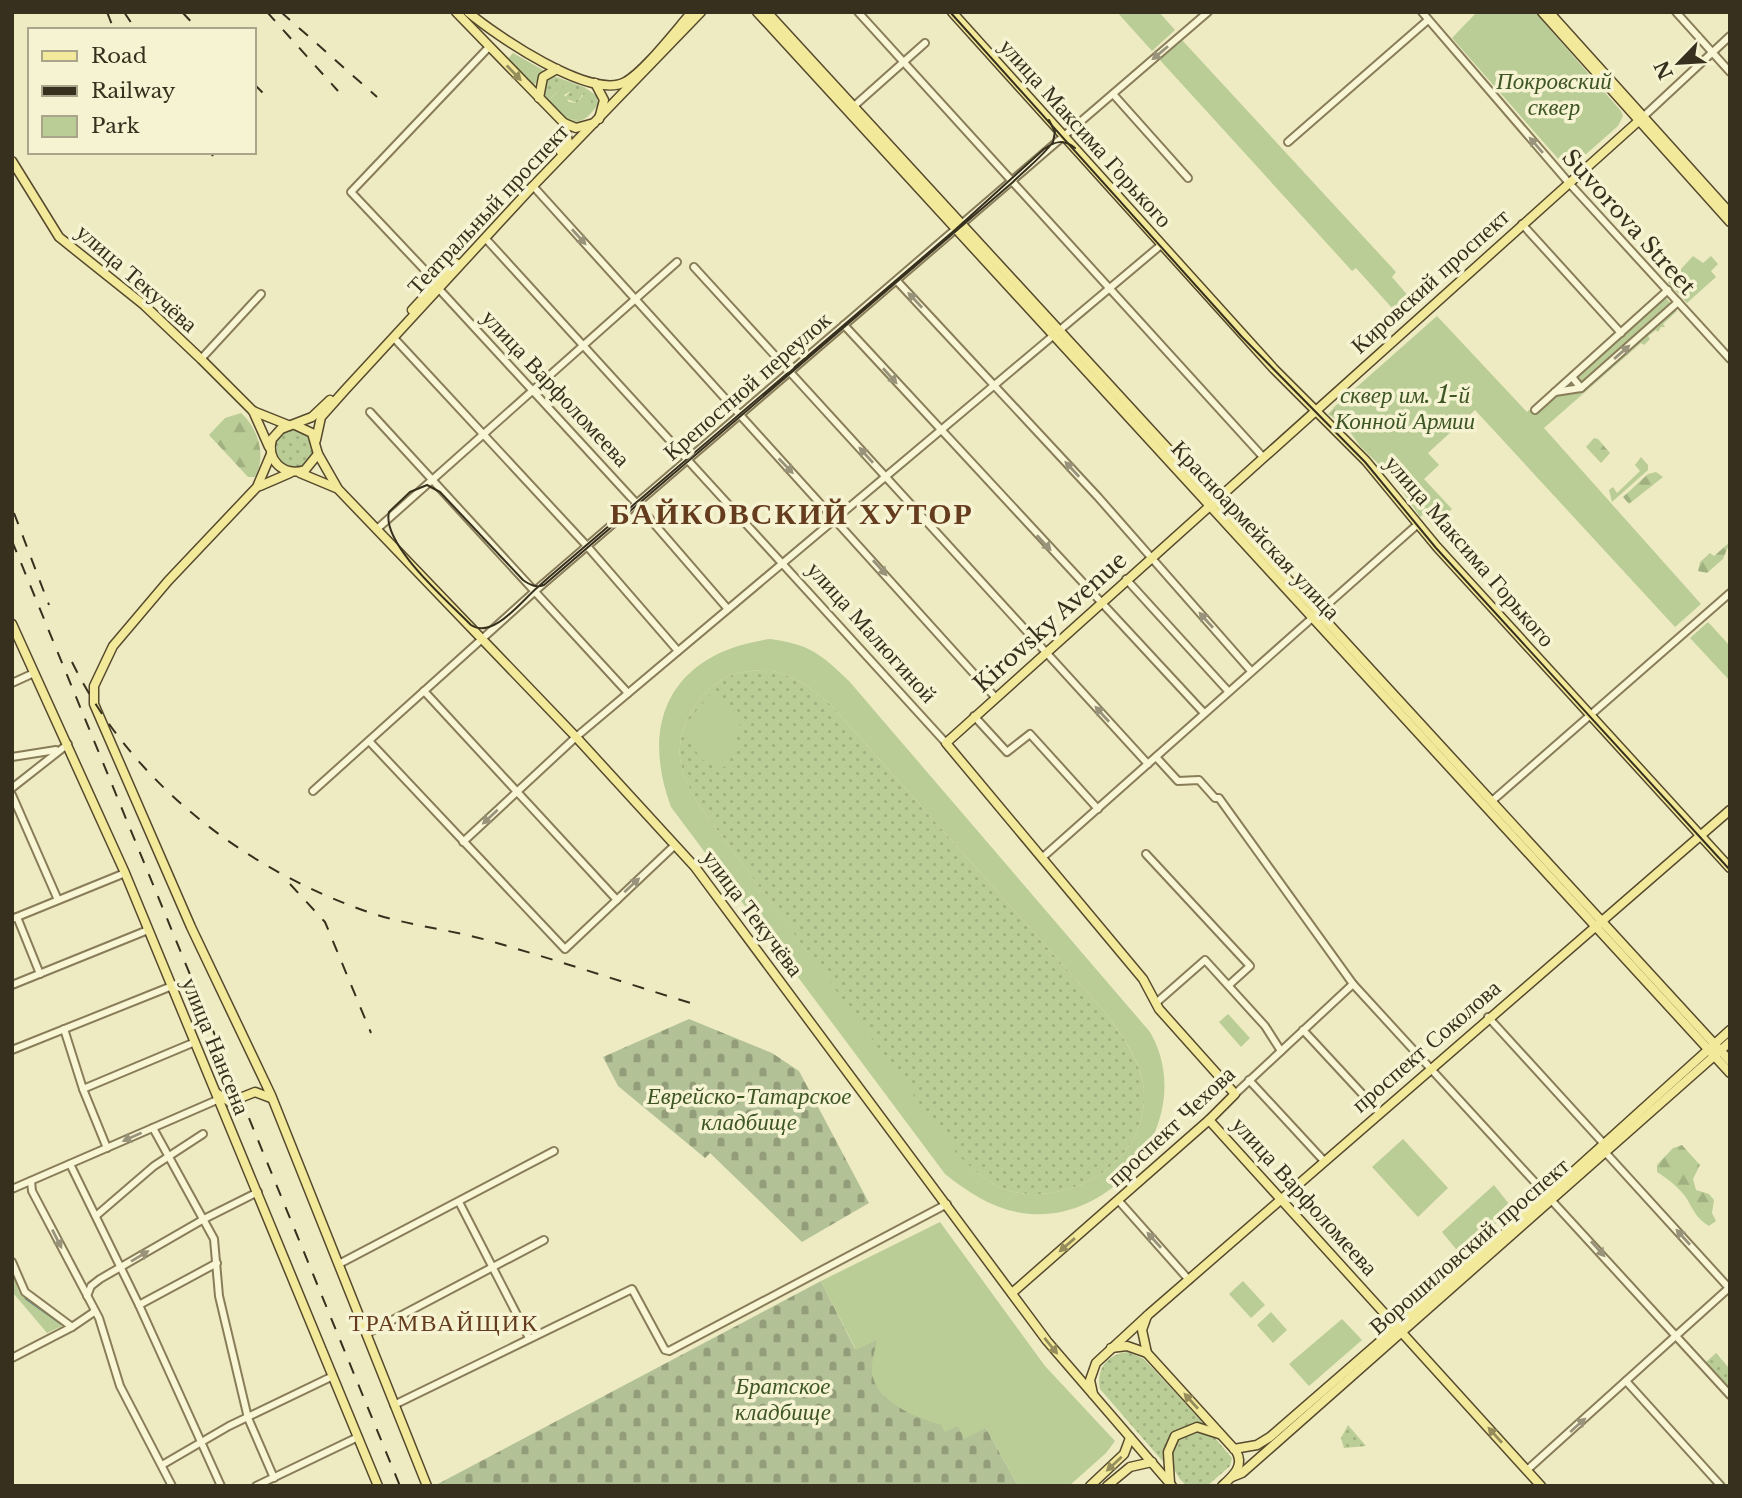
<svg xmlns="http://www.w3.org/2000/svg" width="1742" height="1498" font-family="'Libre Baskerville',serif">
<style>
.grass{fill:url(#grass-dots)}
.forest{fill:url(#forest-firs)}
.cemetery{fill:url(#cemetery-stones)}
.park{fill:#bacd96;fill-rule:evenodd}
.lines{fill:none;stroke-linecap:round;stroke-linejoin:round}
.stream{stroke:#6c8f8e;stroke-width:2}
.minor-casing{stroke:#897d59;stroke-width:10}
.major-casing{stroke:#56492e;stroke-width:11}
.minor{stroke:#f9f6d6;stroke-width:6}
.major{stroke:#f2ea9a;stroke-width:8}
.tram{stroke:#38301e;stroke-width:2}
.rail{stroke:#38301e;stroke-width:2;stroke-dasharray:12 12;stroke-linecap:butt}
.oneway{fill:#98937a}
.oneway2{fill:#958d5c}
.labels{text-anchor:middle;stroke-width:7;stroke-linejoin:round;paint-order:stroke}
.park-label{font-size:23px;font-style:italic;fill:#3e5524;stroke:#f6f3d2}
.street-label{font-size:23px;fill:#38301e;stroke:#f6f3d2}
.neighbourhood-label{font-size:24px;letter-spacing:2px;fill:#653c1d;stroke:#f6f3d2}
.district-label{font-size:30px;font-weight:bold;letter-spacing:2px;fill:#653c1d;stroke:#f6f3d2}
</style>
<defs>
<pattern id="grass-dots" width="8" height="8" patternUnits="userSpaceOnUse" patternTransform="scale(1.75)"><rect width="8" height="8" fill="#bacd96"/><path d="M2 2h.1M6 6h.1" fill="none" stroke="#a1b081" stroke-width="1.8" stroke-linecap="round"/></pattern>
<pattern id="forest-firs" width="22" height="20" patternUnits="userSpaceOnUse" patternTransform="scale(1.75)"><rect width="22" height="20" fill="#bacd96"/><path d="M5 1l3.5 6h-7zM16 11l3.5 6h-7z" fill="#a1b081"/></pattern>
<pattern id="cemetery-stones" width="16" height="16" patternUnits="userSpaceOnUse" patternTransform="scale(1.75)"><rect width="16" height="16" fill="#b3c196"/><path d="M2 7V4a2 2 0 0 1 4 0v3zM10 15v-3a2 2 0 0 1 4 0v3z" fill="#939d7a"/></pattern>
</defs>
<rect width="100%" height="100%" fill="#eeebc3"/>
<g class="grass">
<path d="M551,75L584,87L597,96L598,104C590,116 581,126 566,120L580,119L583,94L577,103L564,98L571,91L557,92L548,101L542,93L546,79Z"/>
<circle cx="294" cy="449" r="20"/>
<path d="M770,670C795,676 810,687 829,703L1104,1011C1122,1036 1145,1065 1144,1097C1144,1162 1074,1204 1014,1192C992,1188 973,1169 956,1154L698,804C690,790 682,776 680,758C677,728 699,690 727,677C741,671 756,670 770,670Z"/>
<path d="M1128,1352L1144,1359L1204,1424C1178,1424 1163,1438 1165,1464L1100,1389C1096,1369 1107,1354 1128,1352Z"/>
<path d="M1716,1353L1730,1369V1388L1706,1362Z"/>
<path d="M1348,1425L1366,1446L1344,1448L1341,1438Z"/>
<path d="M1196,1431L1214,1437L1232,1458L1230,1466L1207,1486H1187C1174,1476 1163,1451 1179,1439C1183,1435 1191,1433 1196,1431Z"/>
</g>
<g class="forest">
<path d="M1334,408L1408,490L1410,501L1418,510L1423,507L1427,511L1420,517L1394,479L1360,446L1345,425L1328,414Z"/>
<path d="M241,413C258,428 267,456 255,477H248L209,435L225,418Z"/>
<path d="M1594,438L1598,439L1610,453L1601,463L1586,447Z"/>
<path d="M1641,457L1648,465V470L1612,502L1609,490L1613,487L1617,493L1640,471L1635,465Z"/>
<path d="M1656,472L1663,477L1629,504L1623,497L1648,474Z"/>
<path d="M1730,542L1723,559L1707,573L1698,571L1700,562L1710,553L1714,556Z"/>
<path d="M1682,1145L1700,1165L1693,1179L1696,1190L1709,1194L1714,1200L1712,1213L1716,1221L1709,1226C1698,1220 1693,1210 1687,1199C1680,1188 1668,1179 1657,1172V1165L1673,1148Z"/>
<path d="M12,1270L19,1292L26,1300L62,1326L47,1333L14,1294Z"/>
</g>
<g class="cemetery">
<path d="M689,1019L772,1053L799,1071L869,1203L802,1242L710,1153L705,1158L618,1086L603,1057Z"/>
<path d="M821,1281L855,1349L878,1339C859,1413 930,1424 986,1428L1018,1486H434Z"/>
</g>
<g class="park">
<path d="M1117,12H1159L1175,30L1152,51Z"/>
<path d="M1477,12H1535L1621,111L1623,116L1618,126L1568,170L1452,38Z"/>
<path d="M1182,40L1396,272L1392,277L1416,305L1401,318L1356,268L1352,271L1159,59Z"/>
<path d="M513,53L543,70L534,86L508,59Z"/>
<path d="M565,85L573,90L564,95L569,102L577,103L586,92L591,95C593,105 587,112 580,119L566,120L548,101Z"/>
<path d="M1693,256L1703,263L1711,256L1718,264L1711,271L1716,277L1687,303L1668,283Z"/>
<path d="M1660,291L1677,311L1663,324L1665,327H1661L1658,332L1656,330L1648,336L1650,339L1644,345L1641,343L1544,428L1701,604L1675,627L1475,410L1428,453L1439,465L1424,479L1452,509L1433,526L1406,496L1410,492L1333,408L1437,316L1527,412Z"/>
<path d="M1708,622L1730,646V681L1690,638Z"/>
<path d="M770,639C809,644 821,654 849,681L1150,1032C1197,1113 1122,1220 1031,1214C998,1212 970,1194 945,1174L671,807C638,718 675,652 770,639ZM770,670C795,676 810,687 829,703L1104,1011C1122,1036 1145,1064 1144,1097C1144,1162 1074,1204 1014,1192C992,1188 973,1169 957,1154L698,804C690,789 682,776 680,758C677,728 699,690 727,677C741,671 756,670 770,670Z"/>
<path d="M714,691L742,715L728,768L702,760L686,737L696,711Z"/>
<path d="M1228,1014L1250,1038L1241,1047L1219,1022Z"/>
<path d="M1403,1139L1448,1188L1418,1217L1372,1167Z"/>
<path d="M1494,1185L1513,1209L1460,1254L1442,1232Z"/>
<path d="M940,1222L1045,1366L1115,1441L1106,1453L1069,1486H1018L986,1428L964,1439L958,1426L945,1432L941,1425C917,1417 876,1403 872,1373C871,1362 875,1350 877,1340L856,1350L821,1281Z"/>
<path d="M1243,1281L1265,1305L1251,1318L1229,1294Z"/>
<path d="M1271,1312L1287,1330L1273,1343L1257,1325Z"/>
<path d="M1342,1319L1362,1340L1309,1386L1289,1364Z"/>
</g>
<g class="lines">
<path class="stream" d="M12,1271L26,1299L61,1324"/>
<defs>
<g id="minor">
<path d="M858,12L1263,457"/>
<path d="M1422,12L1569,183L1730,359"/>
<path d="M1676,12L1730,72"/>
<path d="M1113,94L1188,178"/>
<path d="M853,107L925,43"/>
<path d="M1643,117L1730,36"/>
<path d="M1288,142L1428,20"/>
<path d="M533,186L995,697"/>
<path d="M1522,224L1621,333"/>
<path d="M486,239L946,743"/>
<path d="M694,267L1148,764"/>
<path d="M897,281L1098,497L1251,671"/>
<path d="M437,283L351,192L489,47"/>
<path d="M439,289L637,504L727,608"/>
<path d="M844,325L1204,713"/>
<path d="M394,338L587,546L678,651"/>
<path d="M201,359L261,294"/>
<path d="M1572,377L1581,388L1678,302"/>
<path d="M1555,392L1581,388"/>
<path d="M1535,410L1668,290"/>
<path d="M370,412L628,693"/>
<path d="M377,529L677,262"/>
<path d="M1126,579L1228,691"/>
<path d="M12,683L34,673"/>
<path d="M424,691L617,900"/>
<path d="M974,716L1007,752L1030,734L1098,809"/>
<path d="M369,741L565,949L675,845"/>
<path d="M12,757L56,750"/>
<path d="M1156,757L1178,781L1199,780L1215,798H1219L1353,984L1730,1395"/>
<path d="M12,788L68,744"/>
<path d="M313,791L543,584L1208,12"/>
<path d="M12,795L58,900"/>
<path d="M1492,801L1730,593"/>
<path d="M463,842L576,737L1161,245"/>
<path d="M1146,854L1250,966L1229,985"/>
<path d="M1043,857L1418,524"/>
<path d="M17,917L40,974"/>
<path d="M12,919L125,873"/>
<path d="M12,985L148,930"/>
<path d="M1156,1003L1205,960L1265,1026L1281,1051"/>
<path d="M1488,1017L1604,1144"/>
<path d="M64,1029L83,1089L107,1148"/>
<path d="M1303,1030L1379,1112"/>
<path d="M12,1050L172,986"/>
<path d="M1249,1080L1324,1161"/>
<path d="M83,1089L195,1042"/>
<path d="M1235,1094L1353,984"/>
<path d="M153,1128L214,1239L219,1296L248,1418L274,1478"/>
<path d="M1605,1152L1729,1288"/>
<path d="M70,1164L139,1305L221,1486"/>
<path d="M31,1181L32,1191L99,1318L120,1386L172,1486"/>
<path d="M12,1189L217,1100"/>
<path d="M1118,1200L1189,1280"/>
<path d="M459,1202L529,1338"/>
<path d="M97,1215L154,1166L203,1134"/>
<path d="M12,1262L25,1292L72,1327"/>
<path d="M339,1264L554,1151"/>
<path d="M87,1296L91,1286L100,1279L204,1219L258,1192"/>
<path d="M139,1305L217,1263"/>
<path d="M366,1334L544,1240"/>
<path d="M12,1358L72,1327L94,1312"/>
<path d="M1626,1381L1721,1486"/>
<path d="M394,1405L632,1289L665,1350L669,1351L947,1204"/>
<path d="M162,1465L229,1426L333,1376"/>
<path d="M1527,1470L1730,1287"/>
<path d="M256,1486L358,1437"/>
</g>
<g id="major">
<path d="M456,12L564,123L576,128L594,123"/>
<path d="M468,12C494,34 591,101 625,82C644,72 676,30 692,12"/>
<path d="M757,12L1730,1073"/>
<path d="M767,12L1730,1061"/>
<path d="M952,12L1274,369L1366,461L1437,547L1730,868"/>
<path d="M1542,12L1730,222"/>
<path d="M1549,12L1730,213"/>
<path d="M595,83L604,100L599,119"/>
<path d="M539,98L543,77L557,69"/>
<path d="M561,152L568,142L564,123"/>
<path d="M12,161L59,237L144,305L201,359L253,411L269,447"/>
<path d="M412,310L456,263"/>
<path d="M253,411L288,425"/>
<path d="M295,425L312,433L318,454L305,470C283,477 266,460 272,439L281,429L312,417L330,400"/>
<path d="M316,440L321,417L345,390L533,186L701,12"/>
<path d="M271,454L257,487L168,581L113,646L94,686V704L191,927L271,1095L427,1486"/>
<path d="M318,454L338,489L576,737L695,867L1047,1341L1172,1486"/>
<path d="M300,473L336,488"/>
<path d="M260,486L290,473"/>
<path d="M12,624L125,873L378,1486"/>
<path d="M218,1094L230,1102L255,1092L271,1098"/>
<path d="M1209,1120L1541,1486"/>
<path d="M1012,1293L1209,1120L1235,1094L1159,1009L1143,979L946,743L1643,117"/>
<path d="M1111,1348L1127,1346L1147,1353L1236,1451C1245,1466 1233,1476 1222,1486"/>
<path d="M1147,1353L1142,1330L1147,1316"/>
<path d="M1093,1394L1090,1380L1096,1363L1149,1314L1730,810"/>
<path d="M1234,1449L1257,1445L1270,1437L1513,1226L1730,1030"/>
<path d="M1232,1477L1242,1473L1275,1444L1730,1042"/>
<path d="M1170,1483L1168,1452L1175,1436L1197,1427L1219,1434"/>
<path d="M1090,1486L1124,1454L1130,1438"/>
<path d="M1107,1486L1130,1467L1152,1462"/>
</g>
</defs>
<use href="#minor" class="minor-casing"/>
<use href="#major" class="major-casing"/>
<use href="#minor" class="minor"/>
<use href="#major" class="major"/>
<g class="tram">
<path d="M950,12L1242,337L1365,462L1436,548L1730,870"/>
<path d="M1049,120L1055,132L1053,142C1042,157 1026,169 1013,182L544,585C536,588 530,585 523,580L440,492L427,485L410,492L389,512C381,544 449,602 471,625C493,640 522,600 538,587L548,578L956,229L1044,149C1055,141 1064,139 1075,148"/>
</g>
<g class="rail">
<path d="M107,12L114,30"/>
<path d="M124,12L136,30"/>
<path d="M182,12L199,30"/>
<path d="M267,12L338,91"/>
<path d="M281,12L377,97"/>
<path d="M254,84L266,96"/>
<path d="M210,152L213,156"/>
<path d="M14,513L49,605"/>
<path d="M12,541L400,1486"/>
<path d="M72,662C131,782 242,868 368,912C409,926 455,930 497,943C563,962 628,984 694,1004"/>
<path d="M290,884L325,922L371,1033"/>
</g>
</g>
<defs><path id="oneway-solid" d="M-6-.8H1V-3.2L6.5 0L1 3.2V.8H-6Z" transform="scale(1.75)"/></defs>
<g class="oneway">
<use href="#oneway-solid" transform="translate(1160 53) rotate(140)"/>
<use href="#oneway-solid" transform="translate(1536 145) rotate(-131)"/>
<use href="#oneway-solid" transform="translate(579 237) rotate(48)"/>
<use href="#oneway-solid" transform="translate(915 300) rotate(-133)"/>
<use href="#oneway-solid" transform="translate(1622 352) rotate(-41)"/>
<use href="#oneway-solid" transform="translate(890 376) rotate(48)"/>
<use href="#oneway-solid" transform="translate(866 455) rotate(-132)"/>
<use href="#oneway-solid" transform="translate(786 466) rotate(46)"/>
<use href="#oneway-solid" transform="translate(1072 469) rotate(-133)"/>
<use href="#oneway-solid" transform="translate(1044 543) rotate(47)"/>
<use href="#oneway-solid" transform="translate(880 568) rotate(48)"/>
<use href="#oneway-solid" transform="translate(1206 620) rotate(-132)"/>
<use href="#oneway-solid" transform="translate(1102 714) rotate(-132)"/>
<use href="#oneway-solid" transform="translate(490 817) rotate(137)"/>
<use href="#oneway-solid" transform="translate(632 885) rotate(-43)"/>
<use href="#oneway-solid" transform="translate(132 1137) rotate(156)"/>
<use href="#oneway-solid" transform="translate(1683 1237) rotate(-132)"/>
<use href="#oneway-solid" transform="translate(57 1239) rotate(63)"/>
<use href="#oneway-solid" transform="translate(1154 1240) rotate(-132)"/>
<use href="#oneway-solid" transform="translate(1598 1249) rotate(48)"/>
<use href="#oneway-solid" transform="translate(140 1256) rotate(-31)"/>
<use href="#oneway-solid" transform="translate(1578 1425) rotate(-42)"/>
</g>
<g class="oneway2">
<use href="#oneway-solid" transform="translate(514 73) rotate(46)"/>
<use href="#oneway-solid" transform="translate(1067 1245) rotate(139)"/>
<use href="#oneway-solid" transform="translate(1051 1346) rotate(51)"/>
<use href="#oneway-solid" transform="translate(1191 1401) rotate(-132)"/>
<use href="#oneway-solid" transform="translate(1495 1435) rotate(-132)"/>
<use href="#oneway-solid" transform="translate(1114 1464) rotate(137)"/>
</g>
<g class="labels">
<g class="park-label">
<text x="1554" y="89">Покровский<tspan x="1554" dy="26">сквер</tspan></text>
<text x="1405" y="403">сквер им. 1-й<tspan x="1405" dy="26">Конной Армии</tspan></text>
<text x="749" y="1104">Еврейско-Татарское<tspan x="749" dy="26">кладбище</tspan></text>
<text x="783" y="1394">Братское<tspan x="783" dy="26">кладбище</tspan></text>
</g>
<g class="street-label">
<text transform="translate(1086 133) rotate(48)" y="8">улица Максима Горького</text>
<text transform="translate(488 209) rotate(-47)" y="8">Театральный проспект</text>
<text transform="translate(1629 222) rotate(48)" y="8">Suvorova Street</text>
<text transform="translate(137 278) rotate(41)" y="8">улица Текучёва</text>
<text transform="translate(1430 281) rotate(-42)" y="8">Кировский проспект</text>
<text transform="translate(747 386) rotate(-41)" y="8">Крепостной переулок</text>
<text transform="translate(556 388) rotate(47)" y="8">улица Варфоломеева</text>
<text transform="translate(1256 530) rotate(47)" y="8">Красноармейская улица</text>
<text transform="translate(1470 551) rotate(49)" y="8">улица Максима Горького</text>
<text transform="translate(1050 622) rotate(-42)" y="8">Kirovsky Avenue</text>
<text transform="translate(872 632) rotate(48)" y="8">улица Малюгиной</text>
<text transform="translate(753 913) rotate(53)" y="8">улица Текучёва</text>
<text transform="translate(216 1046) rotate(68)" y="8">улица Нансена</text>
<text transform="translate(1426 1046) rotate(-41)" y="8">проспект Соколова</text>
<text transform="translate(1171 1126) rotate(-43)" y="8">проспект Чехова</text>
<text transform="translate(1305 1196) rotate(48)" y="8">улица Варфоломеева</text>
<text transform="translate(1469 1246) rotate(-41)" y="8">Ворошиловский проспект</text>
</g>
<g class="neighbourhood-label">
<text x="444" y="1331">ТРАМВАЙЩИК</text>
</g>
<g class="district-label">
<text x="792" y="524">БАЙКОВСКИЙ ХУТОР</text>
</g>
</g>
<rect width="1742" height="1498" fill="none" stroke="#38301e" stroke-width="28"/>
<rect x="28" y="28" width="228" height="126" fill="#f6f3d2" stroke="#aaa58a" stroke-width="2"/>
<rect x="42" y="51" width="35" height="10" fill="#f2ea9a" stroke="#aaa58a" stroke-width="2"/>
<text x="91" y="63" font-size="21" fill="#38301e">Road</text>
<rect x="42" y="86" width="35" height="10" fill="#38301e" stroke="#aaa58a" stroke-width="2"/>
<text x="91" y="98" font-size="21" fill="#38301e">Railway</text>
<rect x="42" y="116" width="35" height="21" fill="#bacd96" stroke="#aaa58a" stroke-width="2"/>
<text x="91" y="133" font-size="21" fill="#38301e">Park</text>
<g transform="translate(1679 63) rotate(245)" stroke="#f6f3d2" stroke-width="5" paint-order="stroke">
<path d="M0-5L12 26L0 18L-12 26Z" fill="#38301e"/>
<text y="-10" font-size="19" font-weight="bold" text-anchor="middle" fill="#38301e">N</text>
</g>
</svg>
